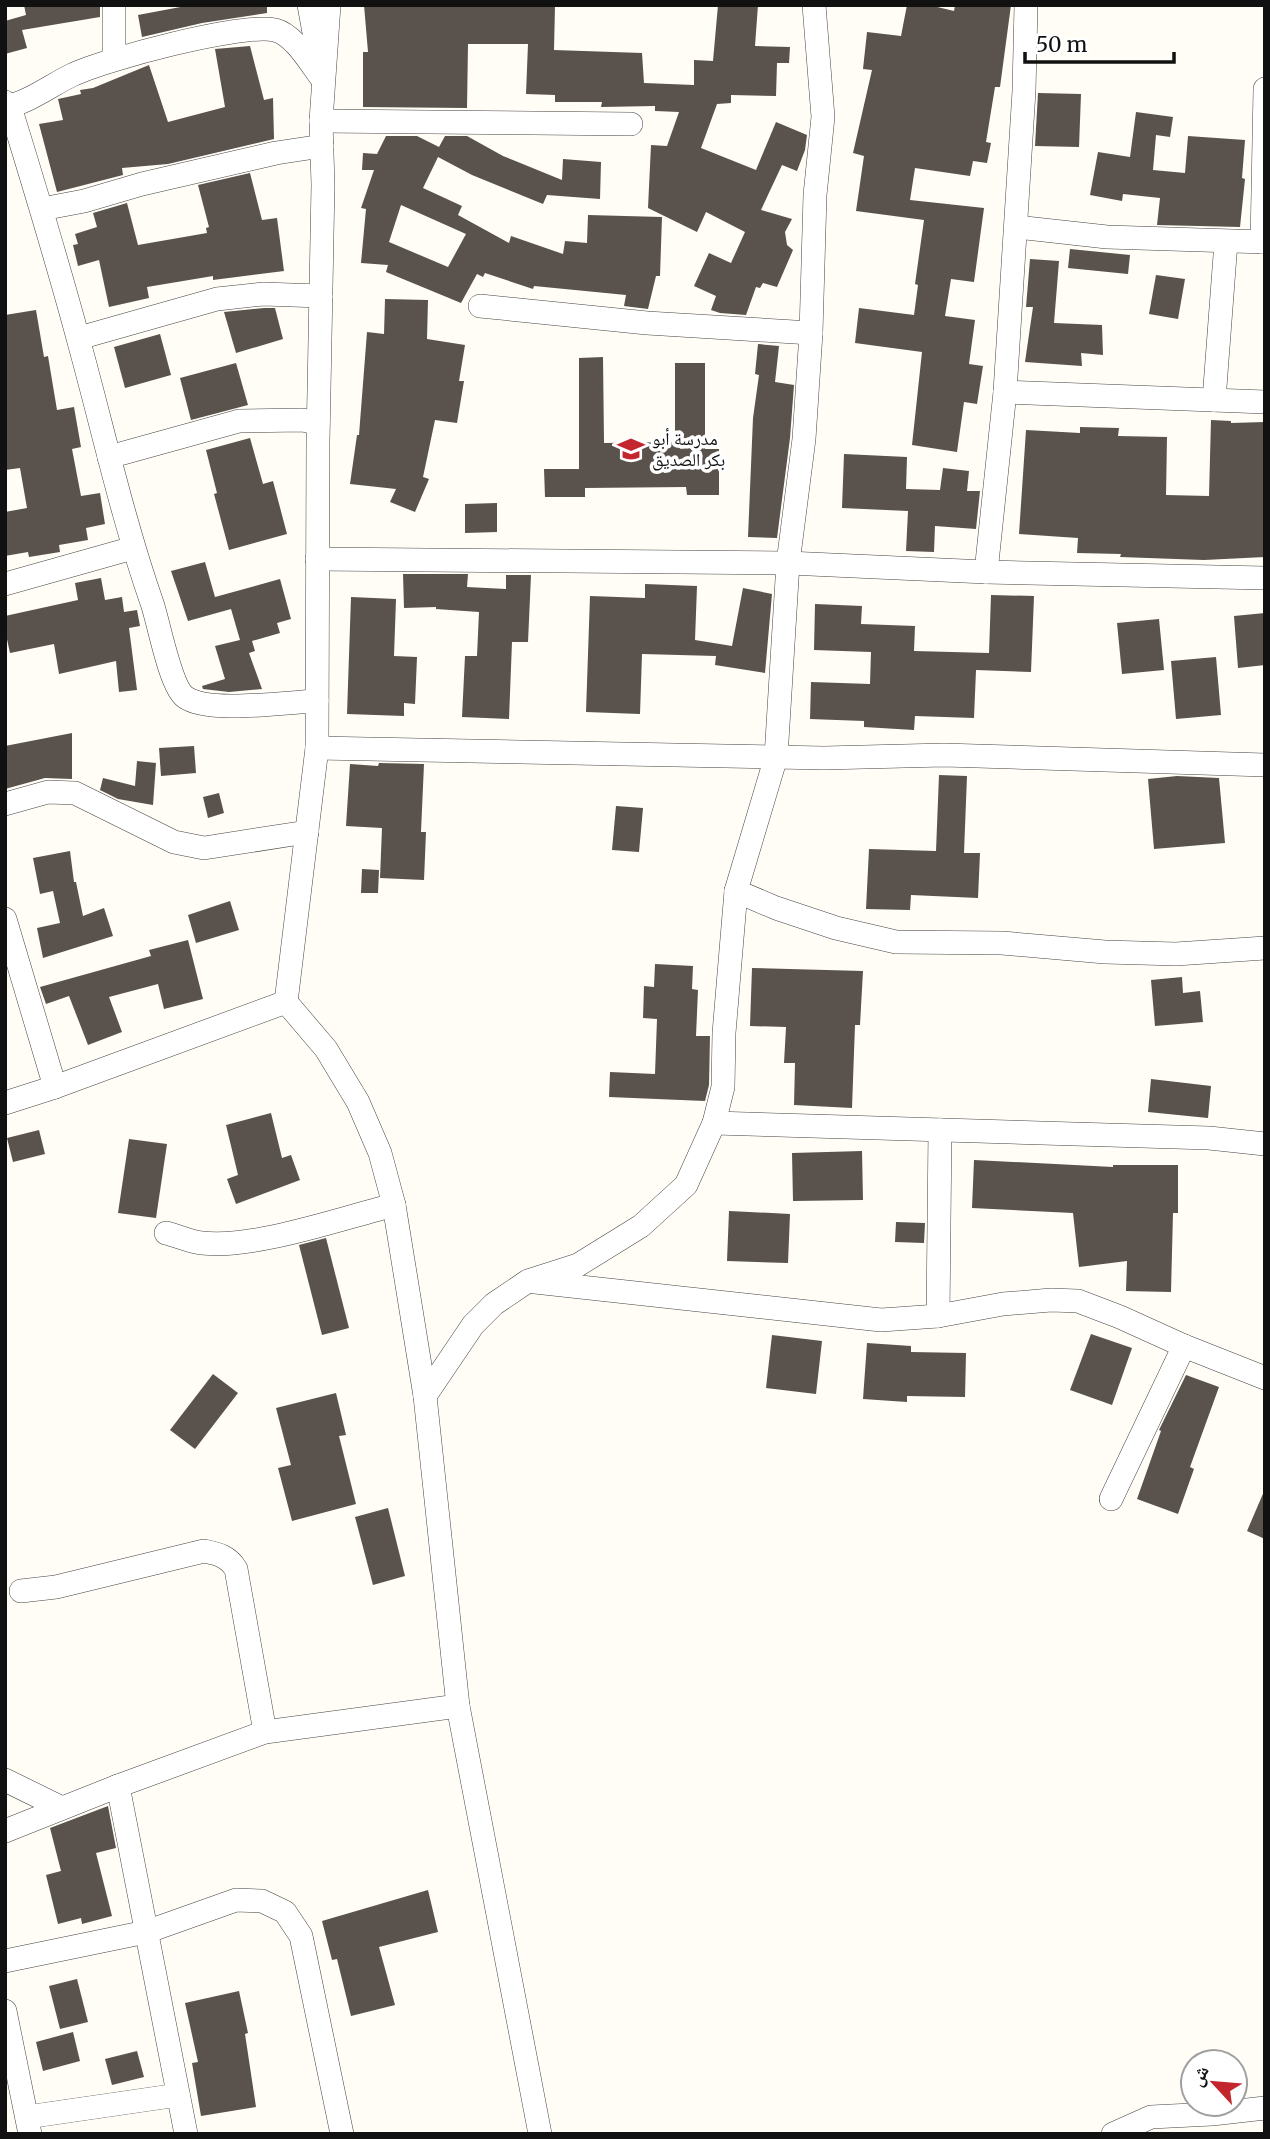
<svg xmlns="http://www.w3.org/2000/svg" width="1270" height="2139" font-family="Merriweather,'Noto Naskh Arabic',serif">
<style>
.building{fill:#5a524d;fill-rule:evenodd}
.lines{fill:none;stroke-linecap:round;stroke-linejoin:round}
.minor-casing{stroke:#444;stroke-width:24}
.minor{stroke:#fff;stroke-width:23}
.labels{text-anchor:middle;stroke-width:7;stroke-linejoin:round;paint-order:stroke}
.poi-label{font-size:18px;fill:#111;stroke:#fff;text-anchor:start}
</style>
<rect width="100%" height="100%" fill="#fffdf5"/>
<g class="building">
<path d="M24,5H100V17L22,30L27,48L5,54V21L26,15Z"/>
<path d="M191,5H267V13L202,23L142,37L138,15Z"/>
<path d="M364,5L555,6L554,50L642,53L644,83L694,85V60L713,61L718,5H758L755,46L790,47L789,63H777L776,96L731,95V103L717,104L701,148L756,170L776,122L807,135L805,150L797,171L782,165L761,210L792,219L785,232L787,245L793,250L777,287L763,283L760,288L756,287L746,315L720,313L711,310L716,296L694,286L709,253L731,263L745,232L706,212L697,232L648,208L651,145L667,146L679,112L655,111V106L601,107L602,102H555V95L526,94L528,44H468L467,108L363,107V52H368Z"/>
<path d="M907,5H929L954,11L955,5H1011L1000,87H995L986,142L991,143L987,163L973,161L970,176L915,168L910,200L984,208L974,282L951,279L945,316L975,320L969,364L983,366L977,404L964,402L957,452L912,445L922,352L855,343L859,308L914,315L918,285L915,284L924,220L856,211L864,156L853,153L872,70L863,69L867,32L901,36Z"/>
<path d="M250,46L264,100L273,98L274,139L168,164L122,168L123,175L57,192L39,124L63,120L58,99L81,94L80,90L93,88L149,65L168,122L225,107L215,49Z"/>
<path d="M1038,93L1081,94L1079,147L1035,146Z"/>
<path d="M1136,112L1173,117L1170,137L1156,135L1153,170L1185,173L1188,136L1245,140L1242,178L1245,179L1240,227L1157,225L1160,198L1123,194L1122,201L1090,195L1098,152L1130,157Z"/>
<path d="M386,136H417L439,147L445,136H467L503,156L562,180L563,159L601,162L600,199L547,195L543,204L472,175L438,157L423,188L462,206L458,215L509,243L511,236L563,254L565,241L587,243L588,215L662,217L660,276H656L648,309L624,306L626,295L534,286L533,289L485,273L483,277L477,274L461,303L386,272L388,265L361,263L366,209L361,208L374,170H362L363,153L377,154ZM401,205L466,234L448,267L389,242Z"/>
<path d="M250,173L262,220L277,218L284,271L213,280V276L147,287L149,298L109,307L99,260L78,266L73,245L78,244L75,234L97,227L93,213L127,203L138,245L207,233L206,228L209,227L198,185Z"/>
<path d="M1070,249L1130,255L1128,274L1068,268Z"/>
<path d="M1030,259L1059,261L1054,323L1102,325L1103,355L1081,353L1082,366L1025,362L1033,307H1026Z"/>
<path d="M1156,275L1185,279L1178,319L1149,314Z"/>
<path d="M385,299L428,300L427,339L465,345L459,381H464L457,423L435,420L423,477L429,479L415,512L390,502L396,489L350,484L357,435H359L367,332L384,334Z"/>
<path d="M264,308H275L283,339L236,353L224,312Z"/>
<path d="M36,310L44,357L48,356L57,410L74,407L81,447L72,449L81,496L100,493L105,524L86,528L88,540L59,545L60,552L29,557L28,552L5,556V512L27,508L20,468L5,470V315Z"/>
<path d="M160,334L171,375L125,388L114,347Z"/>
<path d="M758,344L779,346L775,382L794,385L790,438L777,538L748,537L753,418L759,375L755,374Z"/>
<path d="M603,357L604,443L675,442V363H705V449H719V495H687L686,487L585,488V497H545L544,469H579V358Z"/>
<path d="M236,363L248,405L191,420L180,378Z"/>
<path d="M1211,420L1231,421V423L1265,422V557L1204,560L1120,557L1121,554L1077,553L1078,538L1019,534L1026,430L1080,433V427L1119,428L1118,436L1167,437L1166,495L1209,496Z"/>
<path d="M250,438L263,484L273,481L287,534L229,550L214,494L217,493L206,450Z"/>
<path d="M844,454L907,457L906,489L940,490L943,468L969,471L967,491H980L976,529L935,526L934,552L906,551L908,511L842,508Z"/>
<path d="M497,503V532L465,533V504Z"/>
<path d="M205,562L215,597L280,579L291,619L277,623L280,633L252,641L255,651L249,653L262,689L229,692L203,689L202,686L225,679L215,646L240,640L231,609L188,621L171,571Z"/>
<path d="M403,574H468L467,587L506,589V575H531L528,642H512L509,719L462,717L465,656H477L479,612L436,609V607L404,608Z"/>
<path d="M101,578L105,600L122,597L124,612L137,610L140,626L129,628L137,690L119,692L116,661L59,674L54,644L10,653L5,630V616L78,600L75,583Z"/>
<path d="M645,584L697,586L695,640L732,646L743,588L772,594L765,673L715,665L716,656L642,654L640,714L586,712L590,596L645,598Z"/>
<path d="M991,595L1034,596L1031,672L976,670L974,718L915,716L914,730L864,727V721L810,719L811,682L870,684L871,652L814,650L815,604L862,606L861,624L915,626L914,651L989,653Z"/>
<path d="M351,597L396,599L394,656L417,657L415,704L404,703V716L347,714Z"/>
<path d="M1265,613V665L1238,668L1234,616Z"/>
<path d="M1159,619L1164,670L1122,674L1117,623Z"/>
<path d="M1216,657L1221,715L1176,719L1171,661Z"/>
<path d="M72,733V779L45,778L5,789V746Z"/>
<path d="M194,746L196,773L161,776L159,748Z"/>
<path d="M137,761L156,763L153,805L118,799L100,790L103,778L135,786Z"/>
<path d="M379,763L424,764L421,832H426L424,880L380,878L382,828L346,826L350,764L378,766Z"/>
<path d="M939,775L967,776L964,853H980L978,898L911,895L910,910L866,909L869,849L936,851Z"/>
<path d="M1177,776L1219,778L1225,843L1154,849L1148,779Z"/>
<path d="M219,793L224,813L208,818L203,797Z"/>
<path d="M616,806L643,808L639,852L612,850Z"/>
<path d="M70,851L74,882H76L83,916L104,908L113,936L43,958L37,928L60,923L53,891L40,894L33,858Z"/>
<path d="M362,869L379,870L378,893H361Z"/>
<path d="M230,901L239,930L196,943L188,915Z"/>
<path d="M188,940L203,999L164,1009L158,984L109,997L122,1032L88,1045L69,996L46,1004L40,987L151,956L149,950Z"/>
<path d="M655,964L693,966L692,989L698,990L696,1036H710L709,1085L705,1101L609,1097L610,1072L655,1074L657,1019L643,1018L644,986L654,987Z"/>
<path d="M752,968L863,971L860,1025H855L852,1108L794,1105L795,1063H784L786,1027L750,1026Z"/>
<path d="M1182,977L1183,993L1200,991L1203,1022L1155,1026L1151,980Z"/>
<path d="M1151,1079L1211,1086L1208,1118L1148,1112Z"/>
<path d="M271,1113L282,1158L291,1155L300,1180L236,1204L227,1179L238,1175L226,1125Z"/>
<path d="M39,1130L45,1154L13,1162L7,1138Z"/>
<path d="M129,1139L167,1144L156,1218L118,1213Z"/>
<path d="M862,1151L863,1200L793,1201L792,1153Z"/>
<path d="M974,1160L1113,1167V1165H1178V1213H1173L1171,1292L1126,1291L1127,1261L1079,1267L1073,1213L972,1208Z"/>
<path d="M729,1211L790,1214L788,1263L727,1261Z"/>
<path d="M896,1222L925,1223L924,1243L895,1242Z"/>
<path d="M326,1238L349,1328L322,1335L299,1245Z"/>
<path d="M1091,1334L1132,1348L1112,1405L1070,1390Z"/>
<path d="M772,1335L822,1341L816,1394L766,1388Z"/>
<path d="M867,1343L911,1346V1352L966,1353L965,1397L907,1396V1402L863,1399Z"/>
<path d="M213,1374L238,1393L195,1449L170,1430Z"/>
<path d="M1186,1375L1219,1387L1190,1467L1194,1469L1178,1514L1137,1499L1161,1431L1159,1430Z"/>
<path d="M336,1393L346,1435L339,1436L356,1504L292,1521L278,1468L291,1465L276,1408Z"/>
<path d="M1265,1489V1539L1247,1531Z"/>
<path d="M388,1508L405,1576L373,1585L355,1517Z"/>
<path d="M108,1806L116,1848L96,1853L112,1916L82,1924L81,1918L58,1924L46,1875L61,1871L50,1828Z"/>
<path d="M428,1890L438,1932L379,1947L395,2005L351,2016L337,1959L332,1960L322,1921Z"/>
<path d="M77,1979L88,2022L60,2029L49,1986Z"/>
<path d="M239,1991L248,2033L245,2034L256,2107L201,2116L192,2063L198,2062L185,2003Z"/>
<path d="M73,2032L80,2061L43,2071L36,2042Z"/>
<path d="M137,2051L144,2077L112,2085L105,2059Z"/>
</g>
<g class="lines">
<defs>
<g id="minor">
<path d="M114,5V59"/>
<path d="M309,5L317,49"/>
<path d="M5,102L10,107C34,185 58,263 79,342C103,429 122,517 152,603C159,623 170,686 185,697C208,714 287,702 317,701"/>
<path d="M5,107C26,104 53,84 72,75C106,59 240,23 275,30C295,35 311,65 323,80"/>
<path d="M321,121L631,124"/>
<path d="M42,209L84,201L142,184L276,153L322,146"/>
<path d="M1016,227L1107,237L1265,242"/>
<path d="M1262,242L1265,89"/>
<path d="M480,306L647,323L811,333"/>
<path d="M79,338L217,299L263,294L321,296"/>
<path d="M1005,392L1265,402"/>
<path d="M1214,400L1226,242"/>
<path d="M109,457L239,421L302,420L318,423"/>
<path d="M317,559L788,563L986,572L1265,578"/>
<path d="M986,572L1005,392L1024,91L1026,5"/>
<path d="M5,584L133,548"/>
<path d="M317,748L824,758L944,755L1265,765"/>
<path d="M5,804L48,792L75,793L174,842L204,848L307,832"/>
<path d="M736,891L776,908L836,928L896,942L1002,943L1105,952L1176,954L1265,948"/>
<path d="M5,919L55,1087"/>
<path d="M286,1002L326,1049L358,1102L380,1153L394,1205L425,1396L458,1706L540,2134"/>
<path d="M286,1002L317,748L318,442L323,185L321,121L329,5"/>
<path d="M5,1103L55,1087L286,1002"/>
<path d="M714,1123L1209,1138L1265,1144"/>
<path d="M166,1233C178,1236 190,1242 202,1243C254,1249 342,1218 394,1205"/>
<path d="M535,1282L881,1320L938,1316L1003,1304L1051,1300L1078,1301L1120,1317L1184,1346L1265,1378"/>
<path d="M938,1316L940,1130"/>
<path d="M425,1396L473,1325L494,1304L528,1281L578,1265L641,1226L686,1185L714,1123L723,1087L724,1033L736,891L776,757L788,563L804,439L811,333L815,195L823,117L814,5"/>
<path d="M1111,1499L1184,1346"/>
<path d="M21,1591L56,1587L204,1551C218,1554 228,1556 236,1569L265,1732"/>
<path d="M5,1780L62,1808"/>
<path d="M118,1786L186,2134"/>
<path d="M5,1831L118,1786L265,1732L458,1706"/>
<path d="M5,1961L146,1932L236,1900L262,1901L285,1912L301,1936L342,2134"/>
<path d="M5,2011L30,2134"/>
<path d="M27,2117L178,2095"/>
<path d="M1113,2134L1151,2117L1212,2114L1265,2108"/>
</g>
</defs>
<use href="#minor" class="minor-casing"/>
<use href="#minor" class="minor"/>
</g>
<defs>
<symbol id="school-bare" viewBox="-9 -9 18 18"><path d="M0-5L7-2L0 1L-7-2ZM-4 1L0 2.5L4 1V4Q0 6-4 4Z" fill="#c4262e" stroke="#fff" stroke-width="2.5" paint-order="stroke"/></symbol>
</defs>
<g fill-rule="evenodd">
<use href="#school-bare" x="612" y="430" width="38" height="38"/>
</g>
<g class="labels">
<g class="poi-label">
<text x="652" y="445">مدرسة أبو<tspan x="652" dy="21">بكر الصديق</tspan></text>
</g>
</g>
<rect width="1270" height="2139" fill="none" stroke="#111111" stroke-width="14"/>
<g transform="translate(1214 2083) rotate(296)"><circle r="33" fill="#ffffff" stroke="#a0a0a0" stroke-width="2"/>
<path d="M0-5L12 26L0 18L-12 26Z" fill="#c4262e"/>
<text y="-10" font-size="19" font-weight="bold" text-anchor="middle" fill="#111111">ش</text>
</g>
<path d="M1025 52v10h149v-10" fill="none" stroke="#111111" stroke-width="3.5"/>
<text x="1036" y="52" font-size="21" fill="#111111" stroke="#ffffff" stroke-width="5" paint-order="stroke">50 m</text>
</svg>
